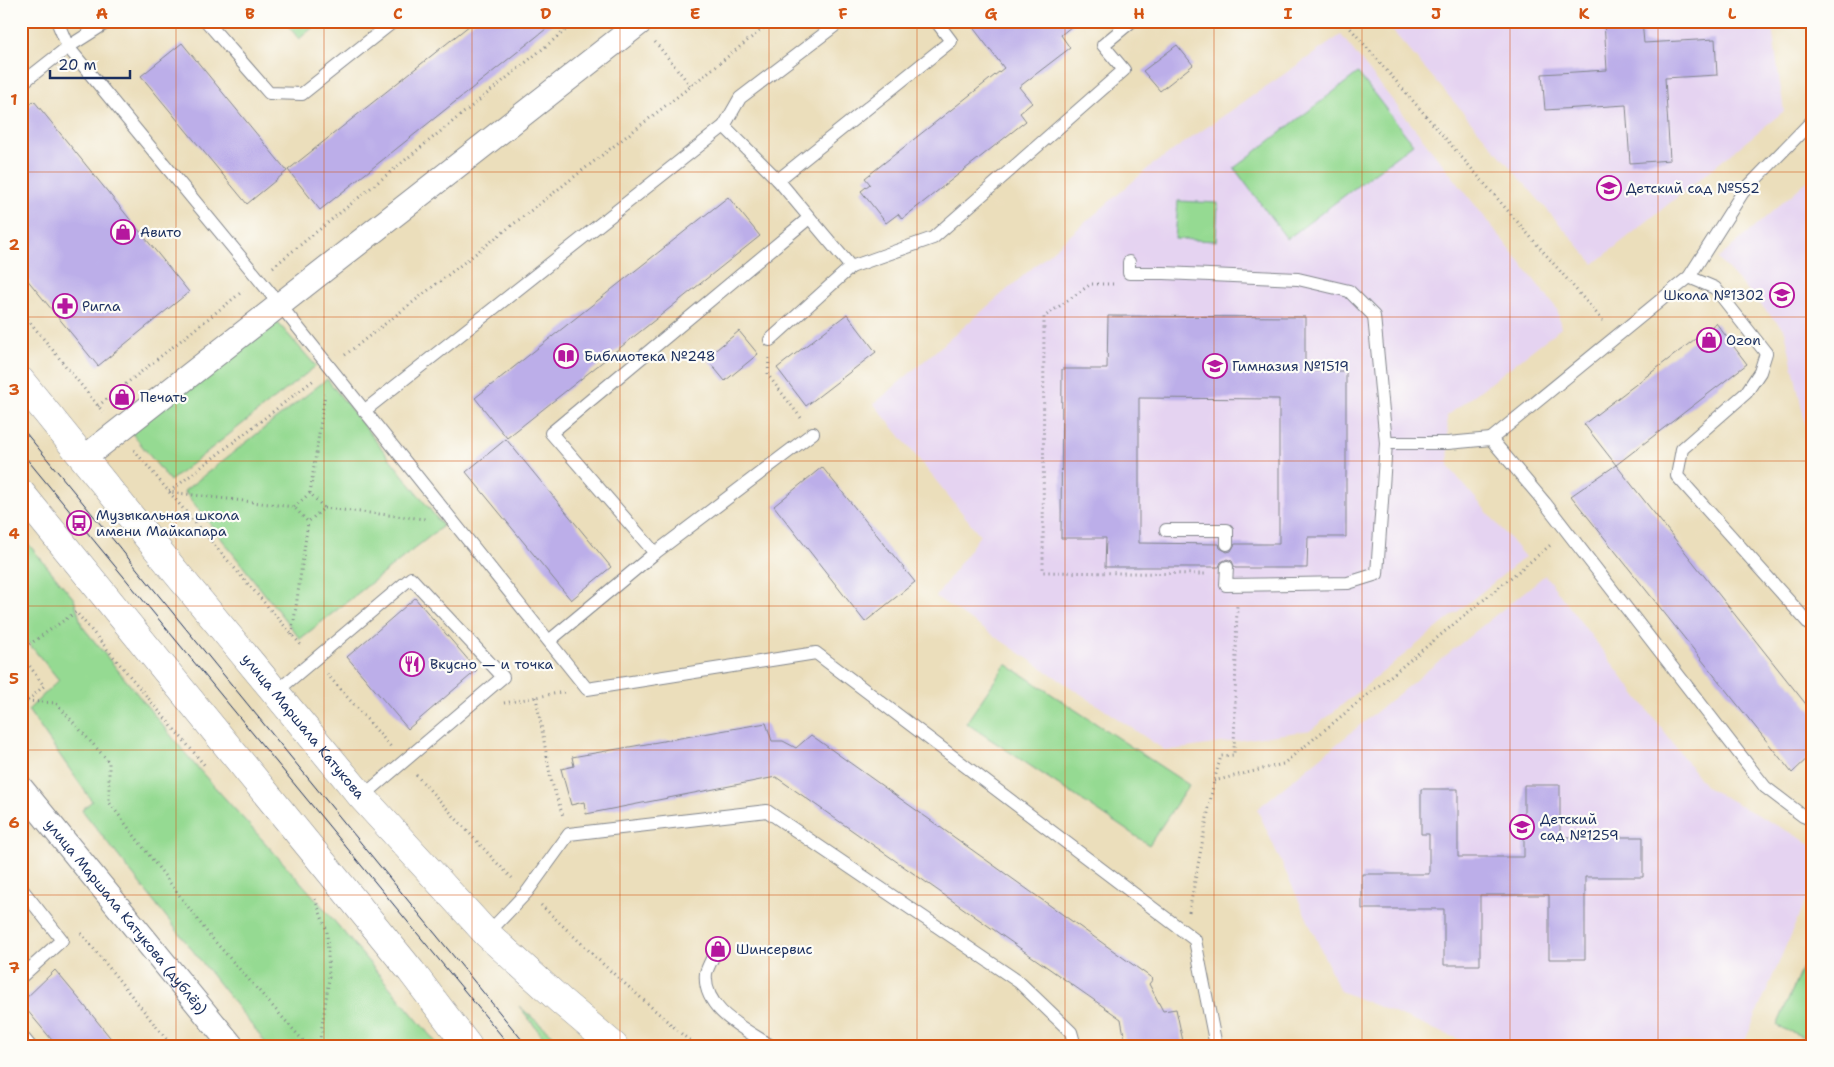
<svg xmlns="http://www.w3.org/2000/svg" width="1834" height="1067" font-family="'Shantell Sans',sans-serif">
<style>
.built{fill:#e5d3f1}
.green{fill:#95da92;stroke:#588478}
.building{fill:#bcaee9;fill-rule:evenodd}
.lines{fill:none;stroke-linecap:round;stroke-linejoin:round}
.lane-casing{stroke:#83868c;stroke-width:14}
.street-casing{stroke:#83868c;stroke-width:26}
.secondary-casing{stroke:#83868c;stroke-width:29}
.path{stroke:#83868c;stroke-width:3;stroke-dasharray:1 4;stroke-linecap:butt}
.lane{stroke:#fff;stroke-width:12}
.street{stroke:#fff;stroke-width:24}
.secondary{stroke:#fff;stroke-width:28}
.tram{stroke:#1b2f5e;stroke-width:1}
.grid{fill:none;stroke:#d45514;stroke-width:1;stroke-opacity:0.55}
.labels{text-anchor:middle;stroke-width:4.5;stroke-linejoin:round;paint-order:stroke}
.poi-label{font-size:14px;fill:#1b2f5e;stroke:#fdfcf7;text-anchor:start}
.street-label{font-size:14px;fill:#1b2f5e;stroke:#fdfcf7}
.neatline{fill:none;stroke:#d45514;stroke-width:2}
.grid-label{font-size:16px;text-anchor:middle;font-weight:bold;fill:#d45514}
</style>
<rect width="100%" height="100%" fill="#fdfcf7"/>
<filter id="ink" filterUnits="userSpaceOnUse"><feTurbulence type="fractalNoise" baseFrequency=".02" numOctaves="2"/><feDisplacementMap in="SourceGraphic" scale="10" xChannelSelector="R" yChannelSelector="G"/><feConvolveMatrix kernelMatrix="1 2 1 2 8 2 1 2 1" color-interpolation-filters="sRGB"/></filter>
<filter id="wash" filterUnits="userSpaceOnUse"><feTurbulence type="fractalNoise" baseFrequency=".0096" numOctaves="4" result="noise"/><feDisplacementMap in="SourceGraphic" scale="20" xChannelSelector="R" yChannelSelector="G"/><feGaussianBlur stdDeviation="1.12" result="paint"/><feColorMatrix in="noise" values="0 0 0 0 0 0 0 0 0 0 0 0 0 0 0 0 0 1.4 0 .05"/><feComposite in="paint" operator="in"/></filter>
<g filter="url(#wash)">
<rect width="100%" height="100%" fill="#ebdebb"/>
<g class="built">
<path d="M1384,21H1771L1784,111L1594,264Z"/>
<path d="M1341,35L1557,309L1561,328L1447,416L1449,467L1525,557L1311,730L1166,751L936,597L980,535L874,404L1152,165Z"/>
<path d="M1813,176V460L1785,331L1718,259Z"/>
<path d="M1545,575L1706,787L1813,845V883L1744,1043L1665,1042L1662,1046H1475L1340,991L1257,809Z"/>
</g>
<g class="green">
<path d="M284,21H321L299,39Z"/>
<path d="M1358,73L1413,144L1287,239L1234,168Z"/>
<path d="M1178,201L1218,203L1216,241L1175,239Z"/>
<path d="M271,321L278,323L316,366L170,481L131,432Z"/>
<path d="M327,379L443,526L300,639L184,491Z"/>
<path d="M21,535L74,599L82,626L194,764L315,898L439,1046H268L82,810L92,801L28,710L59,680L21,634Z"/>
<path d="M1006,664L1189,785L1149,845L966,723Z"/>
<path d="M1813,942V1041L1777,1026Z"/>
<path d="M519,1006L565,1046H550Z"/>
</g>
<g id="blocks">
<g class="building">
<path d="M475,21H556L320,210L288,170Z"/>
<path d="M968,21H1078L1061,35L1070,48L1019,87L1032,103L1020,113L1026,121L902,219L898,214L886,223L861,191L870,184L865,178L1004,68Z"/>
<path d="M1604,21H1642L1644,43L1715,39L1717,75L1665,78L1670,160L1630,163L1626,105L1545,110L1542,74L1607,70Z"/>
<path d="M182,43L287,171L247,204L141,76Z"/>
<path d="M1177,45L1193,65L1160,91L1143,71Z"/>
<path d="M34,101L189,292L98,366L21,272V112Z"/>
<path d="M728,197L760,236L507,438L475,398Z"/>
<path d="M847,314L876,352L806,406L777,368Z"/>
<path d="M1108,316L1305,317V371H1346V537H1308L1307,568H1235L1232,561L1227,559L1221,562L1219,567H1105L1106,538H1061L1062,369H1107ZM1139,398L1279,399V544H1235L1231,551L1227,552L1220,548L1219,544L1139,543Z"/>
<path d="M1716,323L1747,364L1616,465L1584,424Z"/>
<path d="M739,331L758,354L725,381L706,358Z"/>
<path d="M506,439L611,567L571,600L466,472Z"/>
<path d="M1616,465L1813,713V753L1792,773L1571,496Z"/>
<path d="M822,467L915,582L865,622L774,506Z"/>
<path d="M415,598L477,670L408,729L347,657Z"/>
<path d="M766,723L772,741H783L796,748L811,735L1153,979L1149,984L1163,1011L1176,1009L1184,1046H1126L1121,1019L776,777L586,814L584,802L571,805L561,769L574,766L572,757Z"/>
<path d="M1524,785H1560V837H1643V877H1585V959H1549V895H1480V965H1444V909H1362V874H1429V834H1421V789H1458V857H1524Z"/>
<path d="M55,970L80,1000L117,1046H57L21,1003Z"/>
</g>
</g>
</g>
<g filter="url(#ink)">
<use href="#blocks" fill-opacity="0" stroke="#83868c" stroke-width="1"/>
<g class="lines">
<defs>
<g id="lane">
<path d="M57,21L68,47L280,305L587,689L816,653L1195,940L1216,1046"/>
<path d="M206,21L269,93L302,94L394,21"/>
<path d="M21,84L68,47L109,21"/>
<path d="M1813,120L1743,192L1689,277L1491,439L1545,503L1765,787L1803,816L1813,820"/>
<path d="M724,126L778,180L851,267L933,238L1124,70L1103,45L1132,21"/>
<path d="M778,180L951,41L936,21"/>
<path d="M1129,262V273H1164L1298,279L1349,291L1374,316L1386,443"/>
<path d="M1689,277L1715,288L1766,353L1760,372L1746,393L1682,449L1677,476L1813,628"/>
<path d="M770,340L851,267"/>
<path d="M364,411L724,126L740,98L841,21"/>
<path d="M1166,530H1227V544"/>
<path d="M655,553L813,433"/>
<path d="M1227,567L1226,585L1348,583L1377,574L1386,443H1448L1491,439"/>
<path d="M549,641L655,553L551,433L809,218"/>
<path d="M276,692L411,578L503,677L362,797"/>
<path d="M21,888L62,940L21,977"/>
<path d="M487,934L527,892L569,834L767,811L1019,982L1071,1032L1075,1046"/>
<path d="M712,959C710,963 707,969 706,973C702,1010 745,1029 771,1046"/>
<path d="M21,1035L30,1046"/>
</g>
<g id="street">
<path d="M84,458L642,21"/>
<path id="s1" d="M21,788L232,1046"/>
</g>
<g id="secondary">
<path id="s2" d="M21,381L174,570L362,797L487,934L561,1001L614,1046"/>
<path d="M21,493L411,971L468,1046"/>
</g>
</defs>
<use href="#lane" class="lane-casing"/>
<use href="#street" class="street-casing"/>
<use href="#secondary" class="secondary-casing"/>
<g class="path">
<path d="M1344,21L1604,322"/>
<path d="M655,42L691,86"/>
<path d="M273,267L577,21"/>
<path d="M1113,284H1091L1044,317L1043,572L1207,574"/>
<path d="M21,311L103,412"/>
<path d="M345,355L691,86L772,21"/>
<path d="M769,358L768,375L801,418"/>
<path d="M98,406L243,291"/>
<path d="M134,450L191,518L301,645"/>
<path d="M310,493L325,394"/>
<path d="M294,507L310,493L324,508L308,522L294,507L169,492L315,379"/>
<path d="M324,508L425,519"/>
<path d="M292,635L308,522"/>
<path d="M21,650L76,612L206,767"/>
<path d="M21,654L44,686L27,701"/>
<path d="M327,674L392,748"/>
<path d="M536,697L551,780L563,816"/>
<path d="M27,701L56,703L109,762V802L210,936L308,1046"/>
<path d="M504,703L564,692"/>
<path d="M416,775L496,862L512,878"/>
<path d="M1214,781L1283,764L1553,543"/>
<path d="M21,858L30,870"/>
<path d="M315,899L327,931L329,979L319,1046"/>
<path d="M541,905L605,966L684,1036L698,1046"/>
<path d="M1189,912L1214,781L1221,756L1234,755L1237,603"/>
<path d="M81,933L172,1046"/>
</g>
<use href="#lane" class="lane"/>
<use href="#street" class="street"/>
<use href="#secondary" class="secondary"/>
<g class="tram">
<path d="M21,427L527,1046"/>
<path d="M21,452L510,1046"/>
</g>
</g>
</g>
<path class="grid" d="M176,21V1046M324,21V1046M472,21V1046M620,21V1046M769,21V1046M917,21V1046M1065,21V1046M1214,21V1046M1362,21V1046M1510,21V1046M1658,21V1046M21,172H1813M21,317H1813M21,461H1813M21,606H1813M21,750H1813M21,895H1813"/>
<defs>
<symbol id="school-ring" viewBox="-11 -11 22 22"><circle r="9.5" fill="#fdfcf7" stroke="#b5179e" stroke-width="1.5"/><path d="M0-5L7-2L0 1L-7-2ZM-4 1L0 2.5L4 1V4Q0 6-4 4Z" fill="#b5179e"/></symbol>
<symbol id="shop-ring" viewBox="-11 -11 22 22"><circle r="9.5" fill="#fdfcf7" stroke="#b5179e" stroke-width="1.5"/><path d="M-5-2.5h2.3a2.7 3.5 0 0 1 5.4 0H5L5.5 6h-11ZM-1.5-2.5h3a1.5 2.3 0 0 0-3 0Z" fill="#b5179e"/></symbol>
<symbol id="pharmacy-ring" viewBox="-11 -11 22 22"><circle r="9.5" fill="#fdfcf7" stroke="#b5179e" stroke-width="1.5"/><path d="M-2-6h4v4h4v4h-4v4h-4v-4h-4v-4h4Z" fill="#b5179e"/></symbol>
<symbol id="library-ring" viewBox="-11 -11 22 22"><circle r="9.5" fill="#fdfcf7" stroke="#b5179e" stroke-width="1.5"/><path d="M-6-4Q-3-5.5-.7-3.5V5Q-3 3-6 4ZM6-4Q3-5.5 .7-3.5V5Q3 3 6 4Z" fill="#b5179e"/></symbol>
<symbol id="bus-ring" viewBox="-11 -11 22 22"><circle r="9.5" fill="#fdfcf7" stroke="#b5179e" stroke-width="1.5"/><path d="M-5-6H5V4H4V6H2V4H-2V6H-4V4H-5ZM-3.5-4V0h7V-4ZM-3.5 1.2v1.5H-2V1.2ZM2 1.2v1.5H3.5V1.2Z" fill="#b5179e"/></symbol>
<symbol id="restaurant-ring" viewBox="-11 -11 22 22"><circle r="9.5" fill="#fdfcf7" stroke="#b5179e" stroke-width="1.5"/><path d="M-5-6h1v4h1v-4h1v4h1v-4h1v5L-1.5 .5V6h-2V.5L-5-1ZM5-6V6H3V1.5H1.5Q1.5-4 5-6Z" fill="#b5179e"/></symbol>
</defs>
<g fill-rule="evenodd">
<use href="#school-ring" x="1595" y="174" width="28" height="28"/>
<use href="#shop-ring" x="109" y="218" width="28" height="28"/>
<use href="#school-ring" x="1768" y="281" width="28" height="28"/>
<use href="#pharmacy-ring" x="51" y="292" width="28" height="28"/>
<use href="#shop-ring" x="1695" y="326" width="28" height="28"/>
<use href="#library-ring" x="552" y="342" width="28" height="28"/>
<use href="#school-ring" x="1201" y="352" width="28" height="28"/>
<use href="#shop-ring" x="108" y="383" width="28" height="28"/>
<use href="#bus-ring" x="65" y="509" width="28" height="28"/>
<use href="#restaurant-ring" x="398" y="650" width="28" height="28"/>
<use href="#school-ring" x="1508" y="813" width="28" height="28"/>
<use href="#shop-ring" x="704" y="935" width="28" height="28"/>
</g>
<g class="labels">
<g class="poi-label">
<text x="1626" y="193">Детский сад №552</text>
<text x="140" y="237">Авито</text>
<text x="1764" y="300" text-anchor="end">Школа №1302</text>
<text x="82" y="311">Ригла</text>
<text x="1726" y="345">Ozon</text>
<text x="584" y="361">Библиотека №248</text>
<text x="1232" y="371">Гимназия №1519</text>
<text x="140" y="402">Печать</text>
<text x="96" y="520">Музыкальная школа<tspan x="96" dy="16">имени Майкапара</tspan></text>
<text x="430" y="669">Вкусно — и точка</text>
<text x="1540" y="824">Детский<tspan x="1540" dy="16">сад №1259</tspan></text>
<text x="736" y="954">Шинсервис</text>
</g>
<g class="street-label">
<text dy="5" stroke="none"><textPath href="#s2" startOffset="446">улица Маршала Катукова</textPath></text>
<text dy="5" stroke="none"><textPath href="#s1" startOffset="166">улица Маршала Катукова (дублёр)</textPath></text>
</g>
</g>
<rect width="1834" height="1067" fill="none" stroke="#fdfcf7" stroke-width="55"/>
<path d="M50 70v8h80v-8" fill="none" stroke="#1b2f5e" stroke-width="2.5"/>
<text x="58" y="70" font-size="15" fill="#1b2f5e" stroke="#fdfcf7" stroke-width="4" paint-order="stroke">20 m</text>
<rect x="28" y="28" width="1778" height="1012" class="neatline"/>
<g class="grid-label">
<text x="102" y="19">A</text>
<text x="250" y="19">B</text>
<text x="398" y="19">C</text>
<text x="546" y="19">D</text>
<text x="695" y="19">E</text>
<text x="843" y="19">F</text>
<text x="991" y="19">G</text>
<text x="1139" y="19">H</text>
<text x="1288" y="19">I</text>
<text x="1436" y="19">J</text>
<text x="1584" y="19">K</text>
<text x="1732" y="19">L</text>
<text x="14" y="105">1</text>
<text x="14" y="250">2</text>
<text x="14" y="395">3</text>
<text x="14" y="539">4</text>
<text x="14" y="684">5</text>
<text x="14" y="828">6</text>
<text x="14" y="973">7</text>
</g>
</svg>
